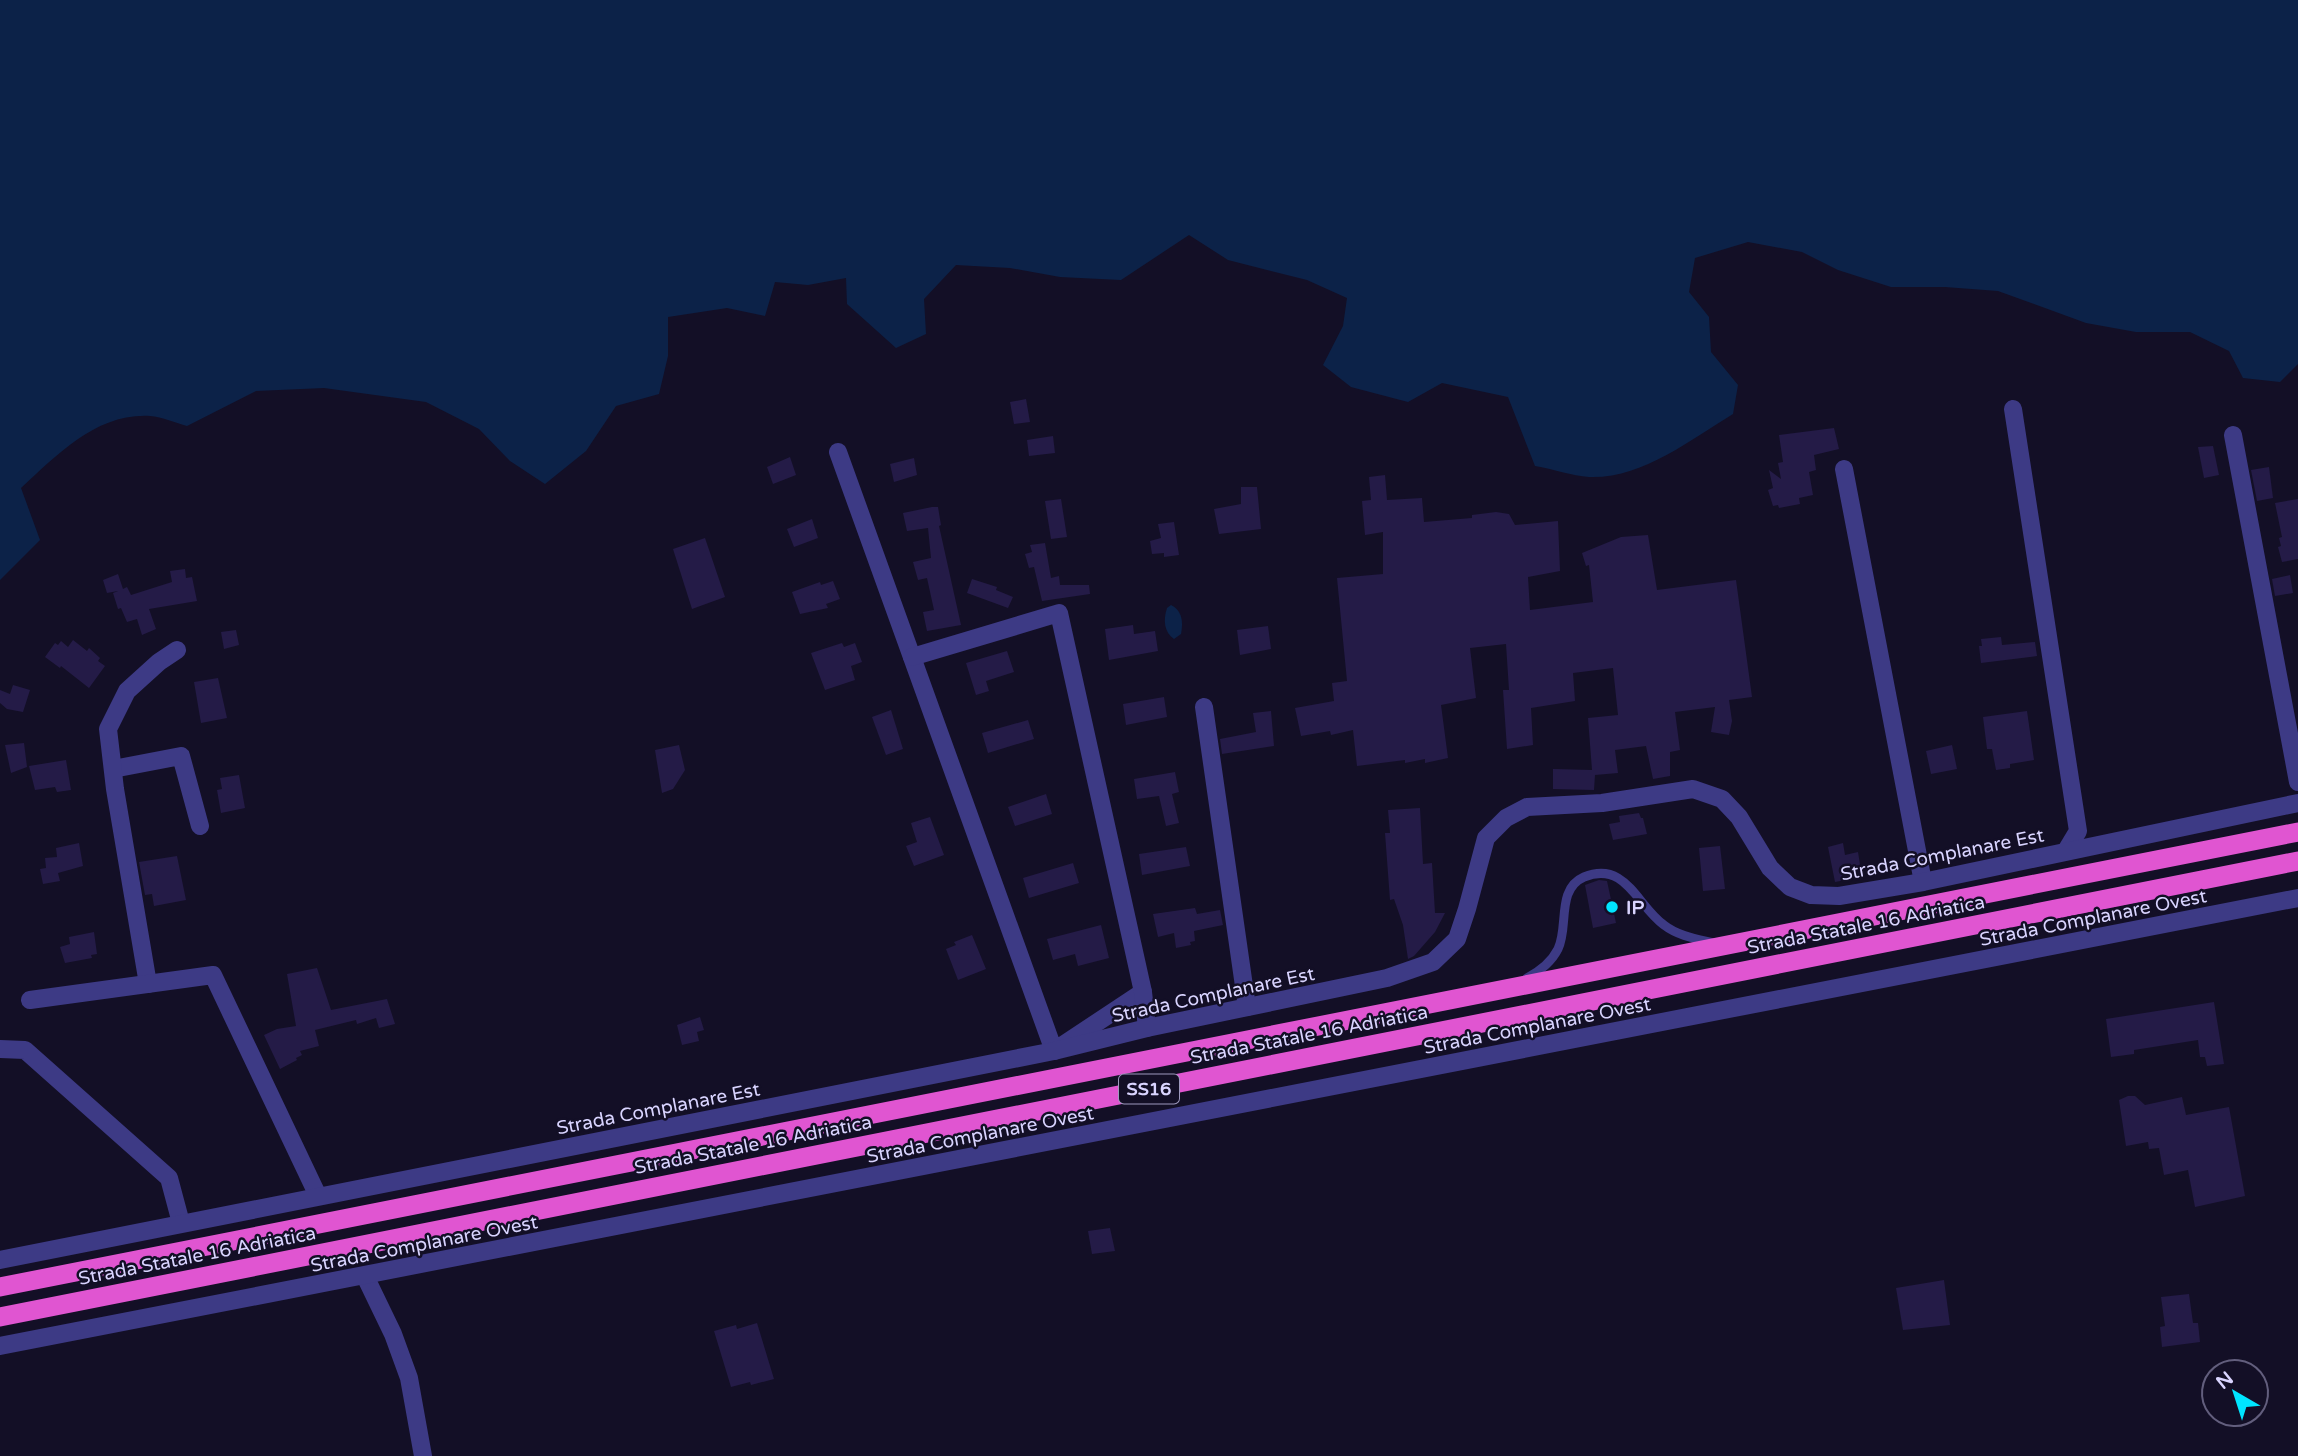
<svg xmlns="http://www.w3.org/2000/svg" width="2298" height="1456" font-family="'Varela Round',sans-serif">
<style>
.water{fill:#0c2248}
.building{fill:#241b47}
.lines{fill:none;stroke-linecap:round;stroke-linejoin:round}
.service{stroke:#3d3a85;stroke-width:9}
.minor{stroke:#3d3a85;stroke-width:18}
.tertiary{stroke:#3d3a85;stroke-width:18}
.trunk{stroke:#e055d1;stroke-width:19}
.poi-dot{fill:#00e5ff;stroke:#130f26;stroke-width:2.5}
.labels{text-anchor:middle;stroke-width:5;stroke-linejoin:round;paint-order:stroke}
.shield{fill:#130f26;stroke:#9e99be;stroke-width:2}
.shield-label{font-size:18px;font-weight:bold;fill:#d9d4ff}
.street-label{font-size:19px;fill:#d9d4ff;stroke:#130f26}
.poi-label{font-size:19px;font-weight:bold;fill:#d9d4ff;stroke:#130f26;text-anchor:start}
</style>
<rect width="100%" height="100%" fill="#130f26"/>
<g class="water">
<path d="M0,0H2298V364L2280,382L2243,378L2229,351L2190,332H2136L2086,323L1998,291L1945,287H1891L1838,270L1802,252L1748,242L1695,258L1689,292L1709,317L1711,352L1738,385L1733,414C1690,440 1642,479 1589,477C1572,476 1553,469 1535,466L1508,397L1442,383L1408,402L1351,387L1323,365L1343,326L1347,298L1307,280L1228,260L1189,235L1121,280L1060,277L1010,268L956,265L924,299L926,334L896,348L847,304L846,278L808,285L775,282L765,316L727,308L668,317V356L659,394L616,406L586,451L545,484L510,461L479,429L426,402L324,388L256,391L187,426C176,423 162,417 150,416C97,413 58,454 21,488L40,540L0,580Z"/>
<path d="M1171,605C1183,611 1183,623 1181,634L1174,639C1164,632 1163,620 1167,608Z"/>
</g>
<g class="building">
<path d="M1026,399L1030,422L1014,424L1010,402Z"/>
<path d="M1834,428L1839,449L1814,455L1816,470L1809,472L1813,495L1799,498L1800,504L1779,508L1778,505L1773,506L1768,490L1773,488L1769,470L1781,479L1778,463L1783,462L1779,435Z"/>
<path d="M1053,436L1055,453L1029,456L1027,440Z"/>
<path d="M2213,446L2219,475L2204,478L2198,447Z"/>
<path d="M790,457L796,475L773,484L767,467Z"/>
<path d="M914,458L917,475L894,482L890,464Z"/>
<path d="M2269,467L2273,498L2257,501L2251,470Z"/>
<path d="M1385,475L1387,500L1422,498L1424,522L1472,518V515L1496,512L1509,514L1515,525L1558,521L1560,571L1528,577L1530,610L1593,602L1589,565L1586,566L1582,553L1621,537L1648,535L1657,590L1736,580L1752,697L1729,700L1732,721L1729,735L1711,732L1715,707L1675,712L1680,750L1670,752V776L1653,779L1646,746L1615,750L1618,773L1595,775L1594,790L1553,789V769L1592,770L1588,718L1618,715L1613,668L1573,673L1575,701L1531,708L1533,745L1507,749L1503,690H1509L1506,644L1470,648L1476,698L1441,705L1448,758L1425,763V759L1405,763V760L1357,766L1353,730L1331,735L1330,731L1301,736L1295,708L1334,701L1332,683L1347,681L1337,578L1383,574V532L1365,535L1362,501L1371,500L1369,477Z"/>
<path d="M1241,487H1257L1261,529L1219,534L1214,509L1241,504Z"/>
<path d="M1061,499L1067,537L1051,539L1045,501Z"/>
<path d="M2298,499V559L2282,562L2278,547L2281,546L2279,538L2282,537L2275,503Z"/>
<path d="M932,507H938L941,525L939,526L961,625L927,631L923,612L934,610L927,578L918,580L913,562L931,558L928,528L907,531L903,513Z"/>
<path d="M812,519L818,538L794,547L787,529Z"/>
<path d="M1174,522L1179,555L1164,557V553L1152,554L1150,541L1161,538L1158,524Z"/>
<path d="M705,538L725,597L692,609L673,549Z"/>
<path d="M1045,543L1051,578L1059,576L1060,585H1089L1090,594L1042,601L1034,567L1029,568L1025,554L1032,552L1030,545Z"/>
<path d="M185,569L186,578L192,577L197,601L149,609L156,629L142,635L137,619L127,622L121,608L118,609L113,593L118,591L107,593L103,580L118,574L123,589L127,587L131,595L172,582L170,571Z"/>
<path d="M2290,575L2293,593L2275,596L2272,579Z"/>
<path d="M972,579L997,587L996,590L1013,597L1008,608L967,593Z"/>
<path d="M833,581L840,599L826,604L828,608L800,614L792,592L820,582L821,585Z"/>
<path d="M1133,625L1134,634L1155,631L1158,651L1109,660L1105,629Z"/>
<path d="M1268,626L1271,649L1240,655L1237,630Z"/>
<path d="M236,630L239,645L224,649L221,632Z"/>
<path d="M2001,637L2002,645L2035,642L2037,656L1981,663L1979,646H1982L1981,639Z"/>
<path d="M73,640L87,651L89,648L100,658L98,661L105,666L89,688L61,666L60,668L45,657L55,643L58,645L61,641L68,647Z"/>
<path d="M842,643L844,647L855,643L862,662L851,666L855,680L825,690L811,653Z"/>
<path d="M1007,651L1014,672L986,681L989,691L976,695L966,663Z"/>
<path d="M218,678L227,718L201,723L194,682Z"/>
<path d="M13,685L30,690L23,712L7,709L0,703V690L10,694Z"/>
<path d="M1164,697L1167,717L1126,725L1123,704Z"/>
<path d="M891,710L903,749L886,755L872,717Z"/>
<path d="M1271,711L1274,746L1222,754L1220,739L1256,732L1253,713Z"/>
<path d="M2027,711L2034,760L2010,764V768L1996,770L1992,749H1987L1983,717Z"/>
<path d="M1028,720L1034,739L988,753L982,733Z"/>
<path d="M24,743L27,767L11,773L5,745Z"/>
<path d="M679,745L685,770L673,789L662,793L655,750Z"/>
<path d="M1952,745L1957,769L1931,774L1926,751Z"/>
<path d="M66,760L71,790L57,792L55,787L35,790L29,766Z"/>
<path d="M1175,772L1179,792L1172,794L1179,823L1166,826L1159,796L1137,799L1134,779Z"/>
<path d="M239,775L245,808L221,813L217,790L222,789L220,778Z"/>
<path d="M1046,794L1052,814L1015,826L1008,807Z"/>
<path d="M1420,808L1423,864L1432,863L1435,913H1445L1435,932L1414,956L1408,959L1403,925L1394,899L1390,900L1385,833H1390L1388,810Z"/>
<path d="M1639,813L1641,818H1643L1647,834L1613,840L1609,824L1620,822L1619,816Z"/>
<path d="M930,817L944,855L914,866L906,846L917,842L911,823Z"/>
<path d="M79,843L83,866L58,873L60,881L43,884L40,869L46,868L45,858L57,857L56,848Z"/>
<path d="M1843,843L1845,855L1858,852L1862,877L1835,882L1828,847Z"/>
<path d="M1720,846L1725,889L1703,891L1699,848Z"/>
<path d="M1186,847L1190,866L1142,875L1139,854Z"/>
<path d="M177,856L186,900L154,906L152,894L145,895L139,862Z"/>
<path d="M1073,863L1079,883L1029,898L1023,878Z"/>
<path d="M1599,880L1607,881L1616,923L1593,928L1585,885Z"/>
<path d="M1195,908L1197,914L1220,910L1223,925L1194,931L1195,941L1190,942L1191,945L1176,948L1174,933L1158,937L1153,914Z"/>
<path d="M1101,925L1109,958L1078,966L1075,954L1053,960L1047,939Z"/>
<path d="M94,932L97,954L91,955L92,958L65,963L60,947L70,944L69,937Z"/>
<path d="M972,935L986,969L958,980L946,949L956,945L954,942Z"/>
<path d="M317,968L331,1010L387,999L395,1024L379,1028L376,1018L357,1024L356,1020L315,1030L319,1046L300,1051L302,1055L296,1058L297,1060L280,1069L264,1035L277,1029L296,1026L287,974Z"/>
<path d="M2214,1002L2224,1064L2207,1066L2205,1057H2200L2198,1040L2134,1050V1054L2111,1057L2106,1019Z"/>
<path d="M700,1017L704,1030L697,1032L699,1041L682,1045L677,1025Z"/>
<path d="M2128,1096H2135L2145,1105L2182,1097L2186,1115L2229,1107L2245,1196L2195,1207L2188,1170L2164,1175L2159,1148L2149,1149L2148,1142L2126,1146L2119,1100Z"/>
<path d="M1110,1228L1115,1251L1092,1254L1088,1231Z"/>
<path d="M1944,1280L1950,1325L1903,1330L1896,1288Z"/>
<path d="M2189,1294L2193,1323H2198L2200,1342L2162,1347L2160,1327L2165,1326L2161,1297Z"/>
<path d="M757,1323L774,1379L751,1385L750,1382L731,1387L714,1331L736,1325L737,1329Z"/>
</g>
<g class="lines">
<path class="service" d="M1527,978C1540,971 1551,963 1558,949C1569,927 1556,889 1584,877C1626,860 1637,906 1664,925C1678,936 1697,939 1714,943"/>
<g class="minor">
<path d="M2013,409L2078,831L2066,851"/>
<path d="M2233,435L2298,782"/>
<path d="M838,452L1054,1051L1143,992"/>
<path d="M1844,469L1923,882"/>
<path d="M912,657L1059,613L1143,992L1147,1028"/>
<path d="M1204,707L1247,1007"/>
<path d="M113,769L181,756L200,826"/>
<path d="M148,984L115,789L108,729L127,691L159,662L177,650"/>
<path d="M30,1000L213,975L318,1196"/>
<path d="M0,1049L25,1050L169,1178L181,1223"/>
<path d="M365,1276L393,1334L409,1378L423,1456"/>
</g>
<g class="tertiary">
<path d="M0,1260L1054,1051L1147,1028L1387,978L1433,962L1457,939L1467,909L1486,838L1506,818L1527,807L1602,803L1693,789L1722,799L1739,817L1770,868L1790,887L1811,895L1839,896L1923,882L2298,803"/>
<path d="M0,1346L2298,898"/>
</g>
<g class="trunk">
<path d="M0,1287L2298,832"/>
<path d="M0,1317L2298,861"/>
</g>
</g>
<circle class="poi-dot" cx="1612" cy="907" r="7"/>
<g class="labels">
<rect class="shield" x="1119" y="1074.5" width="60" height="29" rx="5"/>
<g class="shield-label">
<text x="1149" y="1095">SS16</text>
</g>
<g class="street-label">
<text transform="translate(1942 854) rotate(-11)" y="7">Strada Complanare Est</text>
<text transform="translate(2093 917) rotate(-11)" y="7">Strada Complanare Ovest</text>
<text transform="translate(1866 924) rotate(-11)" y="7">Strada Statale 16 Adriatica</text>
<text transform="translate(1213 994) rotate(-12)" y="7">Strada Complanare Est</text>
<text transform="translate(1537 1025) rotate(-11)" y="7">Strada Complanare Ovest</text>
<text transform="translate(1309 1034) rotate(-11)" y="7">Strada Statale 16 Adriatica</text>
<text transform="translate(658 1108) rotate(-11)" y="7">Strada Complanare Est</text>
<text transform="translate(980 1134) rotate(-11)" y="7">Strada Complanare Ovest</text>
<text transform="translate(753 1144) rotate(-11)" y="7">Strada Statale 16 Adriatica</text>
<text transform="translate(424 1243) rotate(-11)" y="7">Strada Complanare Ovest</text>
<text transform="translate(197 1255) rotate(-11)" y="7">Strada Statale 16 Adriatica</text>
</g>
<g class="poi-label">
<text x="1626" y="914">IP</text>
</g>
</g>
<g transform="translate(2235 1393) rotate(321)"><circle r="33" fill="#130f26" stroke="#625e7d" stroke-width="2"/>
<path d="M0-5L12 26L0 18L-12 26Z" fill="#00e5ff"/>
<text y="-10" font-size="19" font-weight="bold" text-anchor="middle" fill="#d9d4ff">N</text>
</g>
</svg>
